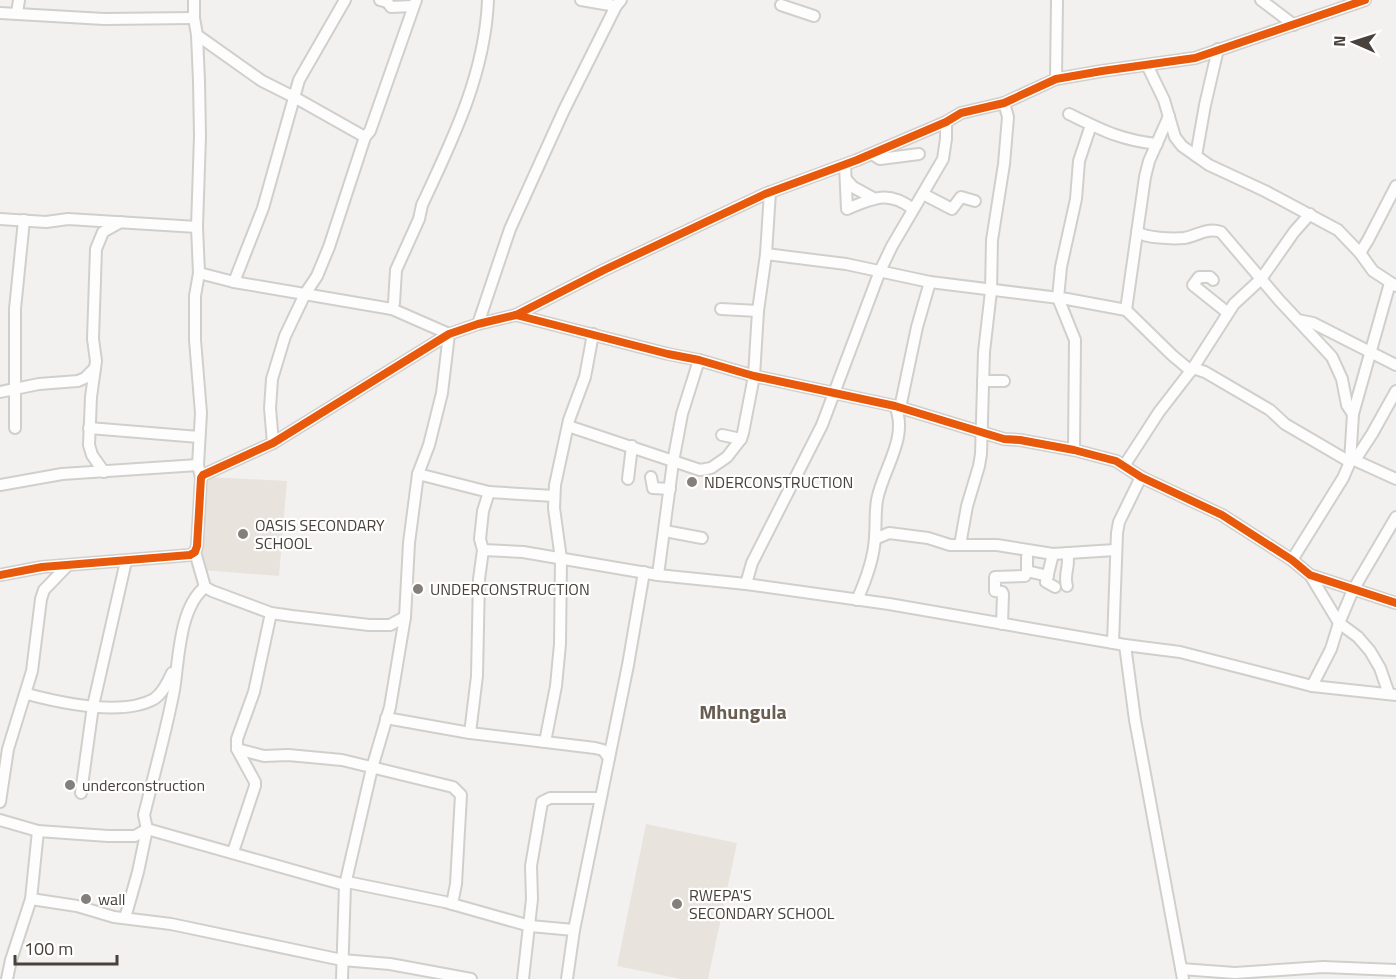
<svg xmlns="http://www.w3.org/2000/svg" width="1396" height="979" font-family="'Titillium Web',sans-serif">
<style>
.education{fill:#e8e3dc}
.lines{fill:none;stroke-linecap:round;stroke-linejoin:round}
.minor-casing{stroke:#d1cfcc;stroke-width:14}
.minor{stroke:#fdfdfd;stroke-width:10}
.cycleway-casing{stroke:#fff;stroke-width:11}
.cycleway{stroke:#e8590c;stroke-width:8}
.poi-dot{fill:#847f7a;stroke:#fff;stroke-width:2}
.labels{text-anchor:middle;stroke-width:4.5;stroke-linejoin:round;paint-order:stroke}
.poi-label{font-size:16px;fill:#49413b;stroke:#fff;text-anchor:start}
.quarter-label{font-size:20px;font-weight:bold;fill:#6a5e53;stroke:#fff}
</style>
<rect width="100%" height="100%" fill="#f3f1ef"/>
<g class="education">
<path d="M208,477L287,481L279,576L201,570Z"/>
<path d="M646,824L737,843L708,979H681L617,966Z"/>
</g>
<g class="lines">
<defs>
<g id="minor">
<path d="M194,0V18L197,35L199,81L200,136L197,227L199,273L195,296V340L201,413L198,465L201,478"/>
<path d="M380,0L387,2L391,7L413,6"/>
<path d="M581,0L616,6"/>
<path d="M1261,0L1294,25"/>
<path d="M781,5L814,16"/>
<path d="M0,13L104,19L194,18"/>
<path d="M17,13L19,0"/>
<path d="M197,35L262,81L294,97L365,137"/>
<path d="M1147,65L1164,100L1175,137L1182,146L1209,165L1265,191L1338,230L1360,253L1373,271L1396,286"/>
<path d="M1056,79L1057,0"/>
<path d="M1069,114C1102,130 1120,140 1157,144"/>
<path d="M872,154L880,159L919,154"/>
<path d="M1196,156L1205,105L1218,49"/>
<path d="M845,165L847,209C874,198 888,190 913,209"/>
<path d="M846,179L853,187L873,198"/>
<path d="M923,194L952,209L961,197L975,201"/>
<path d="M0,219L46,222L68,219L197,227"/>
<path d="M1137,232C1146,238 1172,239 1184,238C1197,236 1207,227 1221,232L1279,300L1332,357L1342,379L1347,405L1353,414"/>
<path d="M1360,253L1368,240L1396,186"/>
<path d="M766,254L846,264L930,282L1067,299L1126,310L1172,355L1191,371"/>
<path d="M199,273L234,282L392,309L449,334L442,393L429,445L418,474L409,543L405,617L390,707L372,768L345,885L342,979"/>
<path d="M1213,280L1210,277H1199L1193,285L1228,313"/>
<path d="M234,282L263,208L299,80L345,0"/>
<path d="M392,309L394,303L396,270L419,219L422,205C453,139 485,74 488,0"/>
<path d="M721,309L758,311"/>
<path d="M1126,310L1145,177L1149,161L1169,116"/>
<path d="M516,315L668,354L699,360L754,376L895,406L1004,439L1020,440L1074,450L1116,461L1141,477L1222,515L1292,560L1310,575L1396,603"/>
<path d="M1298,320L1313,323L1396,365"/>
<path d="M478,324L510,229L564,110L616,6L621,0"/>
<path d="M1193,368L1205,372L1270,410L1285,424L1350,462"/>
<path d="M983,381H1004"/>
<path d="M0,392L39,384L78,381L85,378L95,368"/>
<path d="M900,408L917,327L930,282"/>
<path d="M568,426L700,470L711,468L727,457L741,439L743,433L754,376L758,311L766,254L770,192"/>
<path d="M15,428V309L24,220"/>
<path d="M89,428L199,437"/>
<path d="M722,435L741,439"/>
<path d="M273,443L270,408L272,379L285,336L305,294L317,276L329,247L365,137L370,131L416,0"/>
<path d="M1074,450L1075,340L1058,298L1061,267L1076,199L1079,161L1091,125"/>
<path d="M1352,459L1396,479"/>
<path d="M1355,460L1372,434L1396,391"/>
<path d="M1124,466L1159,412L1193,368L1234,304L1261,279L1294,232L1310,214"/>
<path d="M104,472L92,455L89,445L91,397L96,361L93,339L96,249L103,232L121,222"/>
<path d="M418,474L489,492L554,496"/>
<path d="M651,477L653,488L670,489"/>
<path d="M628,479L632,446"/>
<path d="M0,485L62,474L198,465"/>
<path d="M665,531L702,538"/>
<path d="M875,539L889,533L928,538L950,545H997L1053,554L1115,550"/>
<path d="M960,545L967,506L979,466L981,454L984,352L991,291L992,240L1004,164L1008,117L1004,103"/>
<path d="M483,550L523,552L658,575L746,584L889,604L1125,645L1180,652L1312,686L1396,695"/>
<path d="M195,552L205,587L212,591L271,613L292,616L369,625H390L405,617"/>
<path d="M1053,554L1046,582L1055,587"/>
<path d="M1027,557V571L1048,576"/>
<path d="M1292,560L1343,478L1350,462L1353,414L1390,283"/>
<path d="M0,575L42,567L190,555L195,552L197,546L201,478L203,475L273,443L449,334L478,324L516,315L604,270L765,194L857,160L946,122L961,113L1004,103L1056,79L1102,71L1195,58L1365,0"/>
<path d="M658,575L673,462L682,414L699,360"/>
<path d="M1310,575L1339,623L1358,637L1370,651L1380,668L1389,694"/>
<path d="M746,584L752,563L822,425L880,271L892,246L943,159L946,139V122"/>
<path d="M1067,586C1063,575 1071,564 1067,553"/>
<path d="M205,587C179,608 179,659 174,690C166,732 154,774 144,815L147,829L345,885"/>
<path d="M857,600C866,580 874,559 875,537C876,525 875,512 877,500C883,469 909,437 895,406"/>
<path d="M1002,624L1003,594L1002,592L995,591V577L1025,576"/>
<path d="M1113,643L1117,533L1119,522L1141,477"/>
<path d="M1125,645L1135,720L1183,979"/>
<path d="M1312,686L1331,649L1339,623L1353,590L1396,517"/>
<path d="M27,694C61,703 122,717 154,699C163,693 168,682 172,673"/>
<path d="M386,718L470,733L595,748L603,750L609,758"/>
<path d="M470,733L477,676L479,579L483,550L480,539L483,511L489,492"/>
<path d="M545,742L556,686L560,644L561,559L554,508L555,485L569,420L585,377L593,334"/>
<path d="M237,749L264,756L288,755L342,760L453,787L461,795L456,884L452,904"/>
<path d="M81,793L93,706L126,561"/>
<path d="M0,802L8,749L32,671L41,599L44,590L68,565"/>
<path d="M0,820L38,831L108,836H135L147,829"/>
<path d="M233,852L255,786V782L237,749V739L254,692L271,613"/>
<path d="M347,882L445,902L530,926L574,930"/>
<path d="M31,899L77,906L114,917L171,924L342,960L390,964L471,979"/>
<path d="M125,918L138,872L147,829"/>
<path d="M1181,969L1235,973L1323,967L1396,970"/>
<path d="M7,979L11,960L31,899L38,831"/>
<path d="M523,979L532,899L531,866L542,802L550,798H600"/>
<path d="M567,979L574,930L628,665L644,572"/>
</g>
</defs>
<use href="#minor" class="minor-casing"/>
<use href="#minor" class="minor"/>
<defs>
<g id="cycleway">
<path d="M516,315L668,354L699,360L754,376L895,406L1004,439L1020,440L1074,450L1116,461L1141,477L1222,515L1292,560L1310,575L1396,603"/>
<path d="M0,575L42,567L190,555L195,552L197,546L201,478L203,475L273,443L449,334L478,324L516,315L604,270L765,194L857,160L946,122L961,113L1004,103L1056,79L1102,71L1195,58L1365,0"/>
</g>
</defs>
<use href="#cycleway" class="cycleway-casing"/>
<use href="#cycleway" class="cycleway"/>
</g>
<g class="poi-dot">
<circle cx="692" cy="482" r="6"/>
<circle cx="243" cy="534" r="6"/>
<circle cx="418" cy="589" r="6"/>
<circle cx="70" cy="785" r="6"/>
<circle cx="86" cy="899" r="6"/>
<circle cx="677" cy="904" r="6"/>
</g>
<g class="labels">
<g class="poi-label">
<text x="704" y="488">NDERCONSTRUCTION</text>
<text x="255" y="531">OASIS SECONDARY<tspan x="255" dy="18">SCHOOL</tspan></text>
<text x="430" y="595">UNDERCONSTRUCTION</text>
<text x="82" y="791">underconstruction</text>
<text x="689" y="901">RWEPA'S<tspan x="689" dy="18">SECONDARY SCHOOL</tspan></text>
<text x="98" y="905">wall</text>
</g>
<g class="quarter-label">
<text x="743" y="719">Mhungula</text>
</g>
</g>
<g transform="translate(1354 42) rotate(273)" stroke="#ffffff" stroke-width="4.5" paint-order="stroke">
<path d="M0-4.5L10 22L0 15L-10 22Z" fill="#49413b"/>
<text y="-9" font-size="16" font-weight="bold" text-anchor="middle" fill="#49413b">N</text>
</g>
<path d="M15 955v9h102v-9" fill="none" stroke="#49413b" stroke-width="3"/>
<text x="24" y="955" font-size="18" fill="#49413b" stroke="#ffffff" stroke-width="4.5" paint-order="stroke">100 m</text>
</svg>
